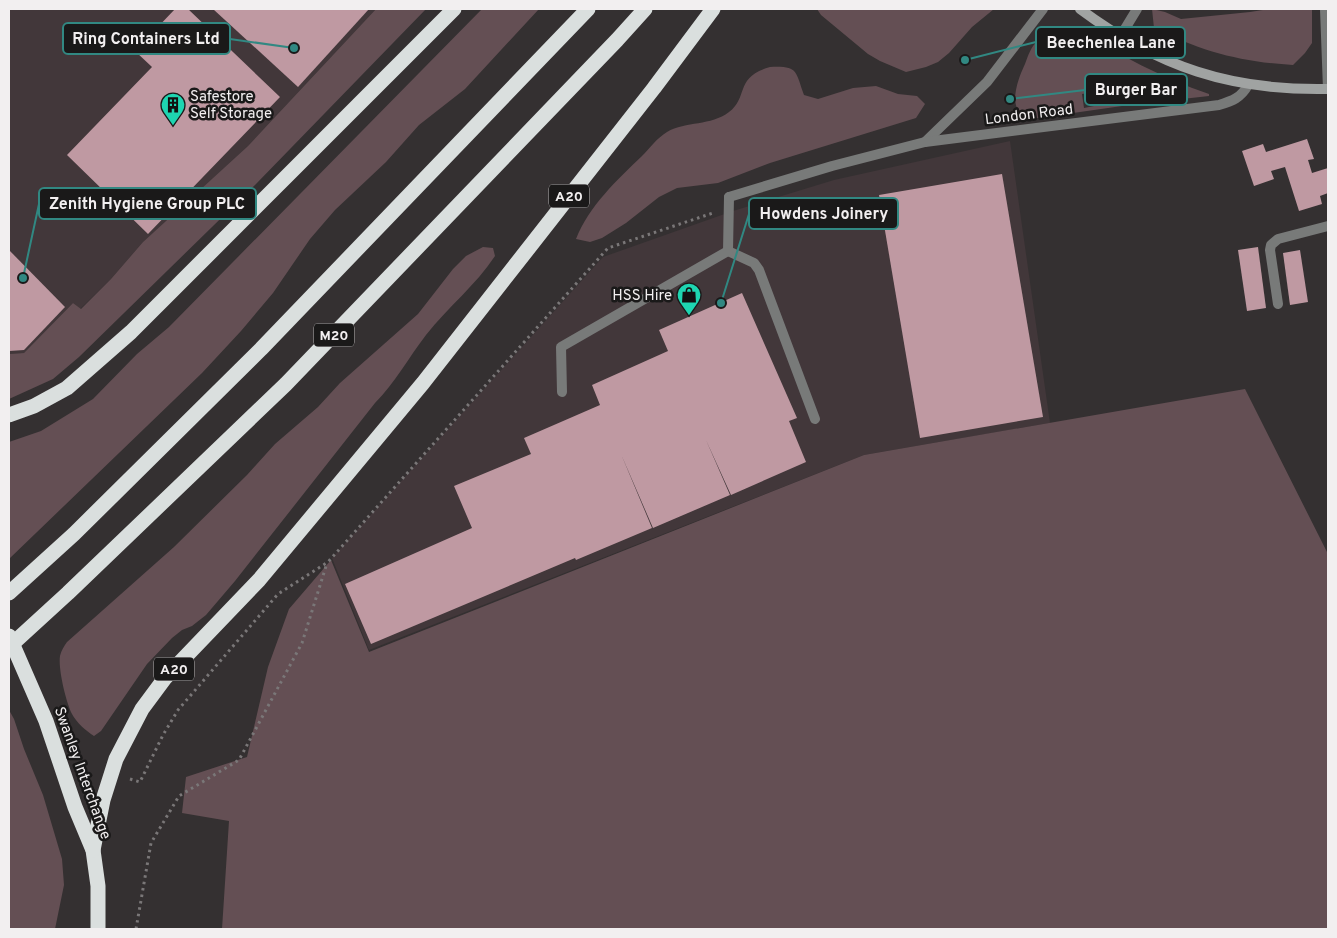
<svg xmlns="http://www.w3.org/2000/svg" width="1337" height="938" font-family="Overpass,sans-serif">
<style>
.built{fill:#42373a}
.green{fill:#644f54;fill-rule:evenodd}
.building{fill:#bf99a2}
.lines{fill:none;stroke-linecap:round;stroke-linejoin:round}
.path{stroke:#7a7778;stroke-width:3;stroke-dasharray:2.5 4;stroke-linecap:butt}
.lane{stroke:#787a79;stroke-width:10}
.street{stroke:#787a79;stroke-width:10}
.secondary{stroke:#a0a3a2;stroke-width:10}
.highway{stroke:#dadfde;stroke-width:15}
.labels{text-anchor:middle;stroke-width:5;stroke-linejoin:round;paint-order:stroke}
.shield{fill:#1a1919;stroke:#b1afb0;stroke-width:1}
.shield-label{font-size:14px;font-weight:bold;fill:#f2eff0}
.poi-label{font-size:15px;fill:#f2eff0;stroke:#1a1919;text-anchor:start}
.street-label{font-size:15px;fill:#f2eff0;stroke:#1a1919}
.leader{fill:none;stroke:#318882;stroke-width:2}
.callout-dot{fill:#318882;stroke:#1a1919;stroke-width:2}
.callout{fill:#1a1919;stroke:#318882;stroke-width:2}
.callout-label{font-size:16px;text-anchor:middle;font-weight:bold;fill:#f2eff0}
</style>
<rect width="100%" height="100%" fill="#343031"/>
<g class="built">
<path d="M9,9H376L248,146L143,242L111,279L80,309L73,303L24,353L9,354Z"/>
<path d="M1010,141L1050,423L864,455L369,650L332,558L603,257L733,211L834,180Z"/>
</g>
<g class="green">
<path d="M376,9H426L256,184L79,357L53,379L9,399V354L24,353L73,303L81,309L111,279L143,242L248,146Z"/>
<path d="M482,9H539L465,89L419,125L386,162L335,210L310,239L273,293L241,331L202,373L9,559V442L41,431L93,399L137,354L169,327Z"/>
<path d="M817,9H994L972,27L949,53L938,62L926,67L906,72L880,61L868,54L821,15Z"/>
<path d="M1152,9L1165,12L1181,19L1250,12L1269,9H1312V43L1305,53L1293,65C1240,62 1201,51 1154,28Z"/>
<path d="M1078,30C1120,55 1162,78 1209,94V96L1129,105L1031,119C1005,113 1017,81 1025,64C1028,56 1031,46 1038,41C1047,33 1066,31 1078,30ZM1102,91L1104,104L1084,108L1082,94Z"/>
<path d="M770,67C798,66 795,70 804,95L818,99L853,88L876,86L898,94L917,96L925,104L916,118L770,163L718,183L677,188L659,197L626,223L602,238L590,242L576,239C589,206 617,180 642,156C650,148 657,138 667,132C686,121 711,126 729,112C749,97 734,77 770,67Z"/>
<path d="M483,247L493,248L495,256C476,285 448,307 426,335C409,357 395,383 375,403L235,581L206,615L192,626L182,630L172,638L147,664L101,731L94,736C86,731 76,722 72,714C66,702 58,669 60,656C61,651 64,646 67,642L174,547L247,475L275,444L318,407L340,383L418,314L453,269L466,256Z"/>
<path d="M1245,389L1328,554V929H222L229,821L182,813L186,777L247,757L268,667L289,609L331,560L369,652L864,455Z"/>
<path d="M9,710L14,719L24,749L43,795L62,859L64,885L55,929H9Z"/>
</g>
<g class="building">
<path d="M175,9H188L280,97L148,234L67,155L152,67L135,51Z"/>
<path d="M213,9H369L298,87Z"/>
<path d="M1307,139L1314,159L1308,160L1312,173L1328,168V193L1320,196L1322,204L1299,211L1285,167L1271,171L1274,179L1254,186L1242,151L1263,144L1266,152Z"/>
<path d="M1002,174L1043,417L920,438L879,195Z"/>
<path d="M1258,247L1266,308L1247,311L1238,250Z"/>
<path d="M9,250L65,307L24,350L9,351Z"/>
<path d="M1300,250L1308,302L1290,305L1283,253Z"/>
<path d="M742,293L797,418L789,421L806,462L731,495L706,440L730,495L653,528L621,454L652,528L576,560L575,558L371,644L345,584L472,528L454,486L531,454L524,438L600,405L592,385L668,351L659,330Z"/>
</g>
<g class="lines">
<g class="path">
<path d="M130,779L140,782L163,735L178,710L278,594L328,562L608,248L713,213"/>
<path d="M136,929L151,843L179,796L239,760L302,643L327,563"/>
</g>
<g class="lane">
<path d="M728,251L754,263L759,270L815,419"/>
<path d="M1278,304L1270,250L1271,245L1278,239L1328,226"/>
<path d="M562,392L561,347L728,251L729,197"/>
</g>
<g class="street">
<path d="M1325,9L1328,89"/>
<path d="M1120,37L1137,9"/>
<path d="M925,142L987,82L1043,9"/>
<path d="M729,197L832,166L925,142L1219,105C1232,101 1241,98 1248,85"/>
</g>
<path class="secondary" d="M1080,9C1158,67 1231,91 1328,89"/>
<g class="highway">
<path d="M9,415L34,406L67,388L131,332L454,9"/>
<path d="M9,593L74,534L261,349L588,9"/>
<path d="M9,636L46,721L75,807L93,850L98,886V929"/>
<path d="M9,647L68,593L286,384L617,40L645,9"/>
<path d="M93,850L103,800L116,759L142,709L165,678L259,580L423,383L654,88L713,9"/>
</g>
</g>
<defs>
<symbol id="building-pin" viewBox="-11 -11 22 30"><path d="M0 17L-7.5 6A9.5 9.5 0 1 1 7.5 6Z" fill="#1ed5b1" stroke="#1a1919"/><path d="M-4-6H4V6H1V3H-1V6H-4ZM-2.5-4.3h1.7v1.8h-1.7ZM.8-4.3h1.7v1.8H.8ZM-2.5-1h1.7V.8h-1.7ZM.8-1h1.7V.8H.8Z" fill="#111"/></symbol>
<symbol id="shop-pin" viewBox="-11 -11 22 30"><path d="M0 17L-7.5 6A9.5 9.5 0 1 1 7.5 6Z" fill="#1ed5b1" stroke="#1a1919"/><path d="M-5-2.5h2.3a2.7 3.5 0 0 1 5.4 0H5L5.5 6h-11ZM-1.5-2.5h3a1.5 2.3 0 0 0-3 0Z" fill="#111"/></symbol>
</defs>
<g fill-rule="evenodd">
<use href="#building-pin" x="159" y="91" width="28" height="38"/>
<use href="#shop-pin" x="675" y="281" width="28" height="38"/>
</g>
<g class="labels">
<g class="shield">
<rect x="549" y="184.5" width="40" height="23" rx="4"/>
<rect x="314" y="323.5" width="40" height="23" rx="4"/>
<rect x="154" y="657.5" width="40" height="23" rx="4"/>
</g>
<g class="shield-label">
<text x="569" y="201">A20</text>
<text x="334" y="340">M20</text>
<text x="174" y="674">A20</text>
</g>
<g class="poi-label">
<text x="190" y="101">Safestore<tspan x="190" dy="17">Self Storage</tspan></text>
<text x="672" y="300" text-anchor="end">HSS Hire</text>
</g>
<g class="street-label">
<text transform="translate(1029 114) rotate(-7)" y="5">London Road</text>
<text transform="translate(83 773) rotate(70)" y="5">Swanley Interchange</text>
</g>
</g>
<path class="leader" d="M294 48L230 39M965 60L1036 42M1010 99L1085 90M23 278L39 204M721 303L749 214"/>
<g class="callout-dot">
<circle cx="294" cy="48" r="5"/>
<circle cx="965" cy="60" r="5"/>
<circle cx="1010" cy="99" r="5"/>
<circle cx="23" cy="278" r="5"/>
<circle cx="721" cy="303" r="5"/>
</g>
<g class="callout">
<rect x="63" y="23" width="167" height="31" rx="5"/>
<rect x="1036" y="27" width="149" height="31" rx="5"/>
<rect x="1085" y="74" width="102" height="31" rx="5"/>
<rect x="39" y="188" width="217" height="31" rx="5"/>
<rect x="749" y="198" width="149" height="31" rx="5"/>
</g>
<g class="callout-label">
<text x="146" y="44">Ring Containers Ltd</text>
<text x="1111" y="48">Beechenlea Lane</text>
<text x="1136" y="95">Burger Bar</text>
<text x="147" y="209">Zenith Hygiene Group PLC</text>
<text x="824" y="219">Howdens Joinery</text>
</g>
<rect width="1337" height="938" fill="none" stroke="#f2eff0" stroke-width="20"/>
</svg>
